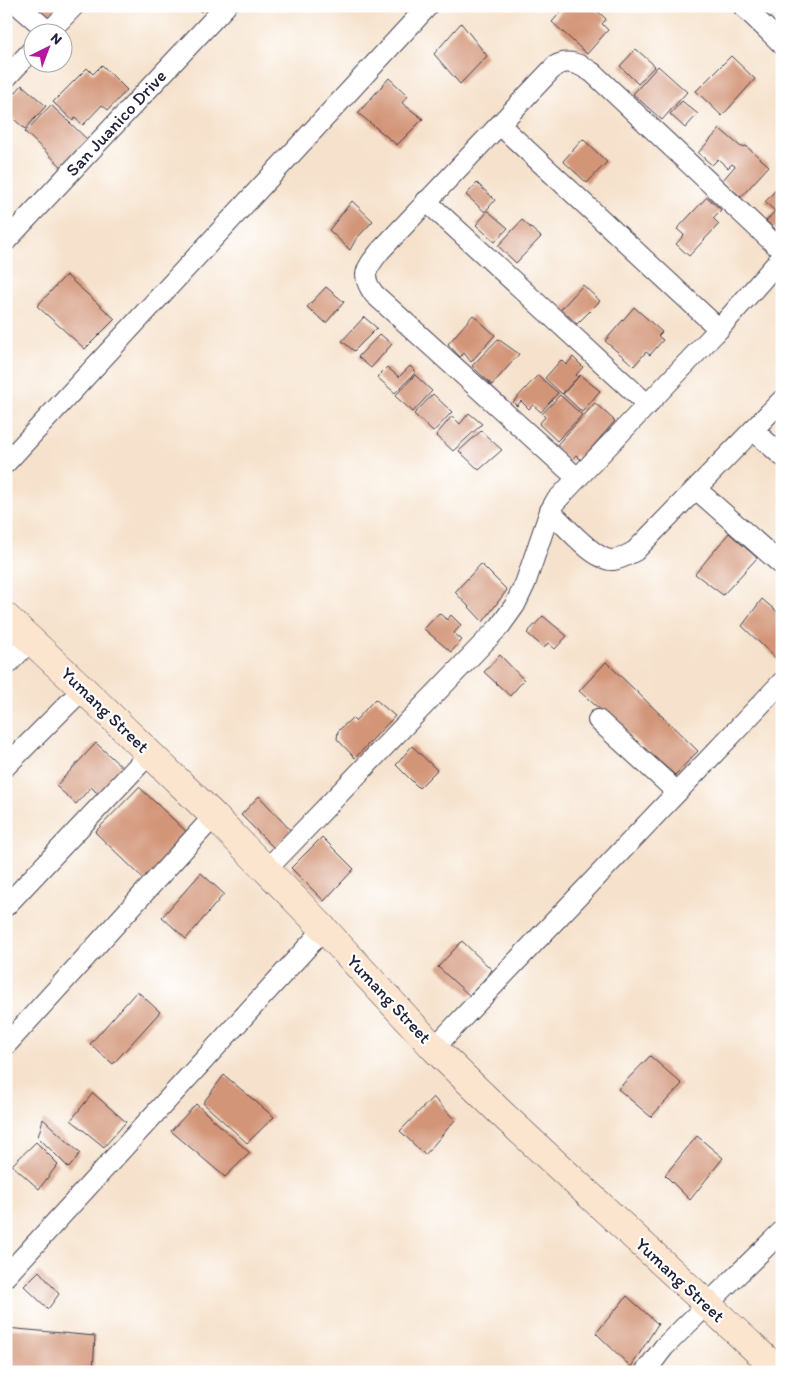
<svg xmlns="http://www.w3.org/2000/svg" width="788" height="1378" font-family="Itim,sans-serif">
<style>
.building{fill:#d39578}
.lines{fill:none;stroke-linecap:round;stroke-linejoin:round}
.minor-casing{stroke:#423f51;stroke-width:22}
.secondary-casing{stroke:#423f51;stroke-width:29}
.minor{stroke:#fff;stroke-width:20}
.secondary{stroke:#fce5cf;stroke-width:28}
.labels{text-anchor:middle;stroke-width:4.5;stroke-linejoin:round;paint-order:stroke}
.street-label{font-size:18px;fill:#22223b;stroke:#fff}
</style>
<rect width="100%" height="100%" fill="#fff"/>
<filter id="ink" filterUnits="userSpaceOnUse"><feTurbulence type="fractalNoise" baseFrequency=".02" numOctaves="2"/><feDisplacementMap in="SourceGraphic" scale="10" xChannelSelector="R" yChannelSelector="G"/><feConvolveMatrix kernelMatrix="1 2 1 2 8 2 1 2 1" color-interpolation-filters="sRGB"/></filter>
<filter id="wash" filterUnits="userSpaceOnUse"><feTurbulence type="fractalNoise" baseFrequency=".0096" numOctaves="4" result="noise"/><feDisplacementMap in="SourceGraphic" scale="20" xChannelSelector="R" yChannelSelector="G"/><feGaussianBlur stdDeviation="1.12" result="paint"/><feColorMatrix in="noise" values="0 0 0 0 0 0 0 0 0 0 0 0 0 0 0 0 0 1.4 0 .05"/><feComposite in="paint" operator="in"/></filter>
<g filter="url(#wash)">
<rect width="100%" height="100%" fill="#f6e2cc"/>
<g id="blocks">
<g class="building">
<path d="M6,6L15,13L6,23Z"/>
<path d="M35,6H63L49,19Z"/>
<path d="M196,6H207L202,12Z"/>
<path d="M566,6H592L606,19L602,24L608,30L587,54L552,22Z"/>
<path d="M461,23L487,56L460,84L434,54Z"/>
<path d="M636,49L655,66L638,84L620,66Z"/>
<path d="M6,53L13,59L6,66Z"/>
<path d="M731,56L755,79L722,116L696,91Z"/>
<path d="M102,65L127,90L108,110L102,105L83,125L75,118L73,121L53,102L87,68L93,74Z"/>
<path d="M658,66L687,92L662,120L633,94Z"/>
<path d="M389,78L408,96L402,103L423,119L397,145L358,113Z"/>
<path d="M22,85L46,106L25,129L6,112V96L10,99Z"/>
<path d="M682,101L698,114L685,128L670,114Z"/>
<path d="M51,105L89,141L63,168L25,132Z"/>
<path d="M720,129L741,147L746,146L769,166L741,197L722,181L735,166L732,164L728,168L718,159L712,165L698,153Z"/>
<path d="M583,139L607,162L587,183L563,161Z"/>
<path d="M477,183L495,200L485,212L466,195Z"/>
<path d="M782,183V235L766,221L775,211L765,202Z"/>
<path d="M707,197L721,210L713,218L719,224L689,256L676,244L684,235L677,229Z"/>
<path d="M352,201L373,221L356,239L350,250L329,230Z"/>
<path d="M488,211L508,228L495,242L476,225Z"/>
<path d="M522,220L541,237L516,263L498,246Z"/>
<path d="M66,275L115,319L85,349L37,306Z"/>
<path d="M583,285L600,301L577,324L561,309Z"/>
<path d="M326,287L344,302L326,323L307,307Z"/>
<path d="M634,307L662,332L658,336L663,340L650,355L646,352L634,366L605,341Z"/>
<path d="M473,315L495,335L471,362L464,353L460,357L448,344Z"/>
<path d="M364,317L377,328L354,351L342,341Z"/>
<path d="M380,334L392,344L371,368L358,357Z"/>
<path d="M498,339L519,354L492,385L472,366Z"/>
<path d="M573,357L583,367L576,375L578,377L562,394L545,378L561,360L566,365Z"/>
<path d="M410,366L416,372L395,393L377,377L387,367L399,377Z"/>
<path d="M415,375L432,391L413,412L395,396Z"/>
<path d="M538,375L558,393L541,412L533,405L529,409L521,401L517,406L513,402Z"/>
<path d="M580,375L600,391L582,412L563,394Z"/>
<path d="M433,394L452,412L433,432L414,414Z"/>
<path d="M560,395L582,415L557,441L539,424L545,417L542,414Z"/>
<path d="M595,403L615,421L581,460L576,455L570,462L554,448Z"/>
<path d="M469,413L482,424L453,451L436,435L452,416L460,424Z"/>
<path d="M481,431L502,450L479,470L459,451Z"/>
<path d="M729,533L757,558L723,595L695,574Z"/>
<path d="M481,564L507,590L483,622L455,592Z"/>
<path d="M762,599L782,616V664L742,626Z"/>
<path d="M439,613L447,620L451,615L461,625L454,633L462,640L451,652L424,629Z"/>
<path d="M543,616L567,636L555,649L548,643L544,648L527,633Z"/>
<path d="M500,655L524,680L510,696L484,672Z"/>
<path d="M606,662L698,751L675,775L579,691Z"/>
<path d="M375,699L395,716L355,758L337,739L338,731L352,718L355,721Z"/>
<path d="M96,743L124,769L100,796L91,787L76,804L56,786Z"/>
<path d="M412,746L437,770L419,788L396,765Z"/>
<path d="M139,787L190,835L146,881L95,832Z"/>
<path d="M259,796L291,831L274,848L241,815Z"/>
<path d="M322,837L354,869L324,901L291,868Z"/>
<path d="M201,873L224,894L186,939L162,917Z"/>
<path d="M462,941L492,970L470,996L438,967Z"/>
<path d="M137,991L160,1012L113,1064L90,1044Z"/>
<path d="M650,1056L682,1084L651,1117L618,1089Z"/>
<path d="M224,1075L274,1117L247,1143L203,1103Z"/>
<path d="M93,1093L126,1122L104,1147L71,1120Z"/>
<path d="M433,1097L455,1120L425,1155L400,1131Z"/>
<path d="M196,1104L250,1153L225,1177L171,1131Z"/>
<path d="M43,1119L80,1153L69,1168L38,1137Z"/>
<path d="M697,1136L723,1158L690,1200L665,1175Z"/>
<path d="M36,1142L58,1164L39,1189L12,1165Z"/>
<path d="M39,1271L59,1294L48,1309L24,1286Z"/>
<path d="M627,1296L658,1324L631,1367L596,1333Z"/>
<path d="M6,1328L95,1336L93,1372L62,1370V1372L6,1371Z"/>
</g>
</g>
</g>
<g filter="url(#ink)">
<use href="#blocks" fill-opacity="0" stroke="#423f51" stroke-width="1"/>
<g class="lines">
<defs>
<g id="minor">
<path d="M19,6L49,32"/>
<path d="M743,6L782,44"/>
<path d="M49,32L74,6"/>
<path d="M6,78L32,50"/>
<path d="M500,125L719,329"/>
<path d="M426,201L648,405"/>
<path d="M6,241L226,6"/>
<path d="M753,430L782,456"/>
<path d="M6,463L428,6"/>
<path d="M577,478L374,294C360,275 366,269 380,251L555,66C569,58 581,65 593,73L782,251"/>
<path d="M696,489L782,565"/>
<path d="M550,511C564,524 594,561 613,560C621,559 628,555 635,551L782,400"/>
<path d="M6,666L31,640"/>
<path d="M598,720L677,792"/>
<path d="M6,766L83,689"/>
<path d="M267,869L500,626L515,605L525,584L550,511L555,502L719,329L782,257"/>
<path d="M6,906L150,753"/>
<path d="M6,1045L214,816"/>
<path d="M434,1048L782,682"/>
<path d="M6,1276L324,929"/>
<path d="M645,1372L664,1347L782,1231"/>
</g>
<path id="secondary" d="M6,617L83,689L214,816L324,929L434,1048L502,1114L780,1372"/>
</defs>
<use href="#minor" class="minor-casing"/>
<use href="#secondary" class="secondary-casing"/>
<use href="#minor" class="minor"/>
<use href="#secondary" class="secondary"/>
</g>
</g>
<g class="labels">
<g class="street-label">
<text transform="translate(116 123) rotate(-47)" y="6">San Juanico Drive</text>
<text transform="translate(105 710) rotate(44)" y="6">Yumang Street</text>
<text transform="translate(389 999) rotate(47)" y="6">Yumang Street</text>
<text transform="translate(680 1280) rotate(43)" y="6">Yumang Street</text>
</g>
</g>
<rect width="788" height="1378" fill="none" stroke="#fff" stroke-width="25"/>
<g transform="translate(48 48) rotate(42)"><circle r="24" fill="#ffffff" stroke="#a7a7b1"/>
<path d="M0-4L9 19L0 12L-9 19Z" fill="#b5179e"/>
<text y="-8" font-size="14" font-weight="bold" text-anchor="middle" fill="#22223b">N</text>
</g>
</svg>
